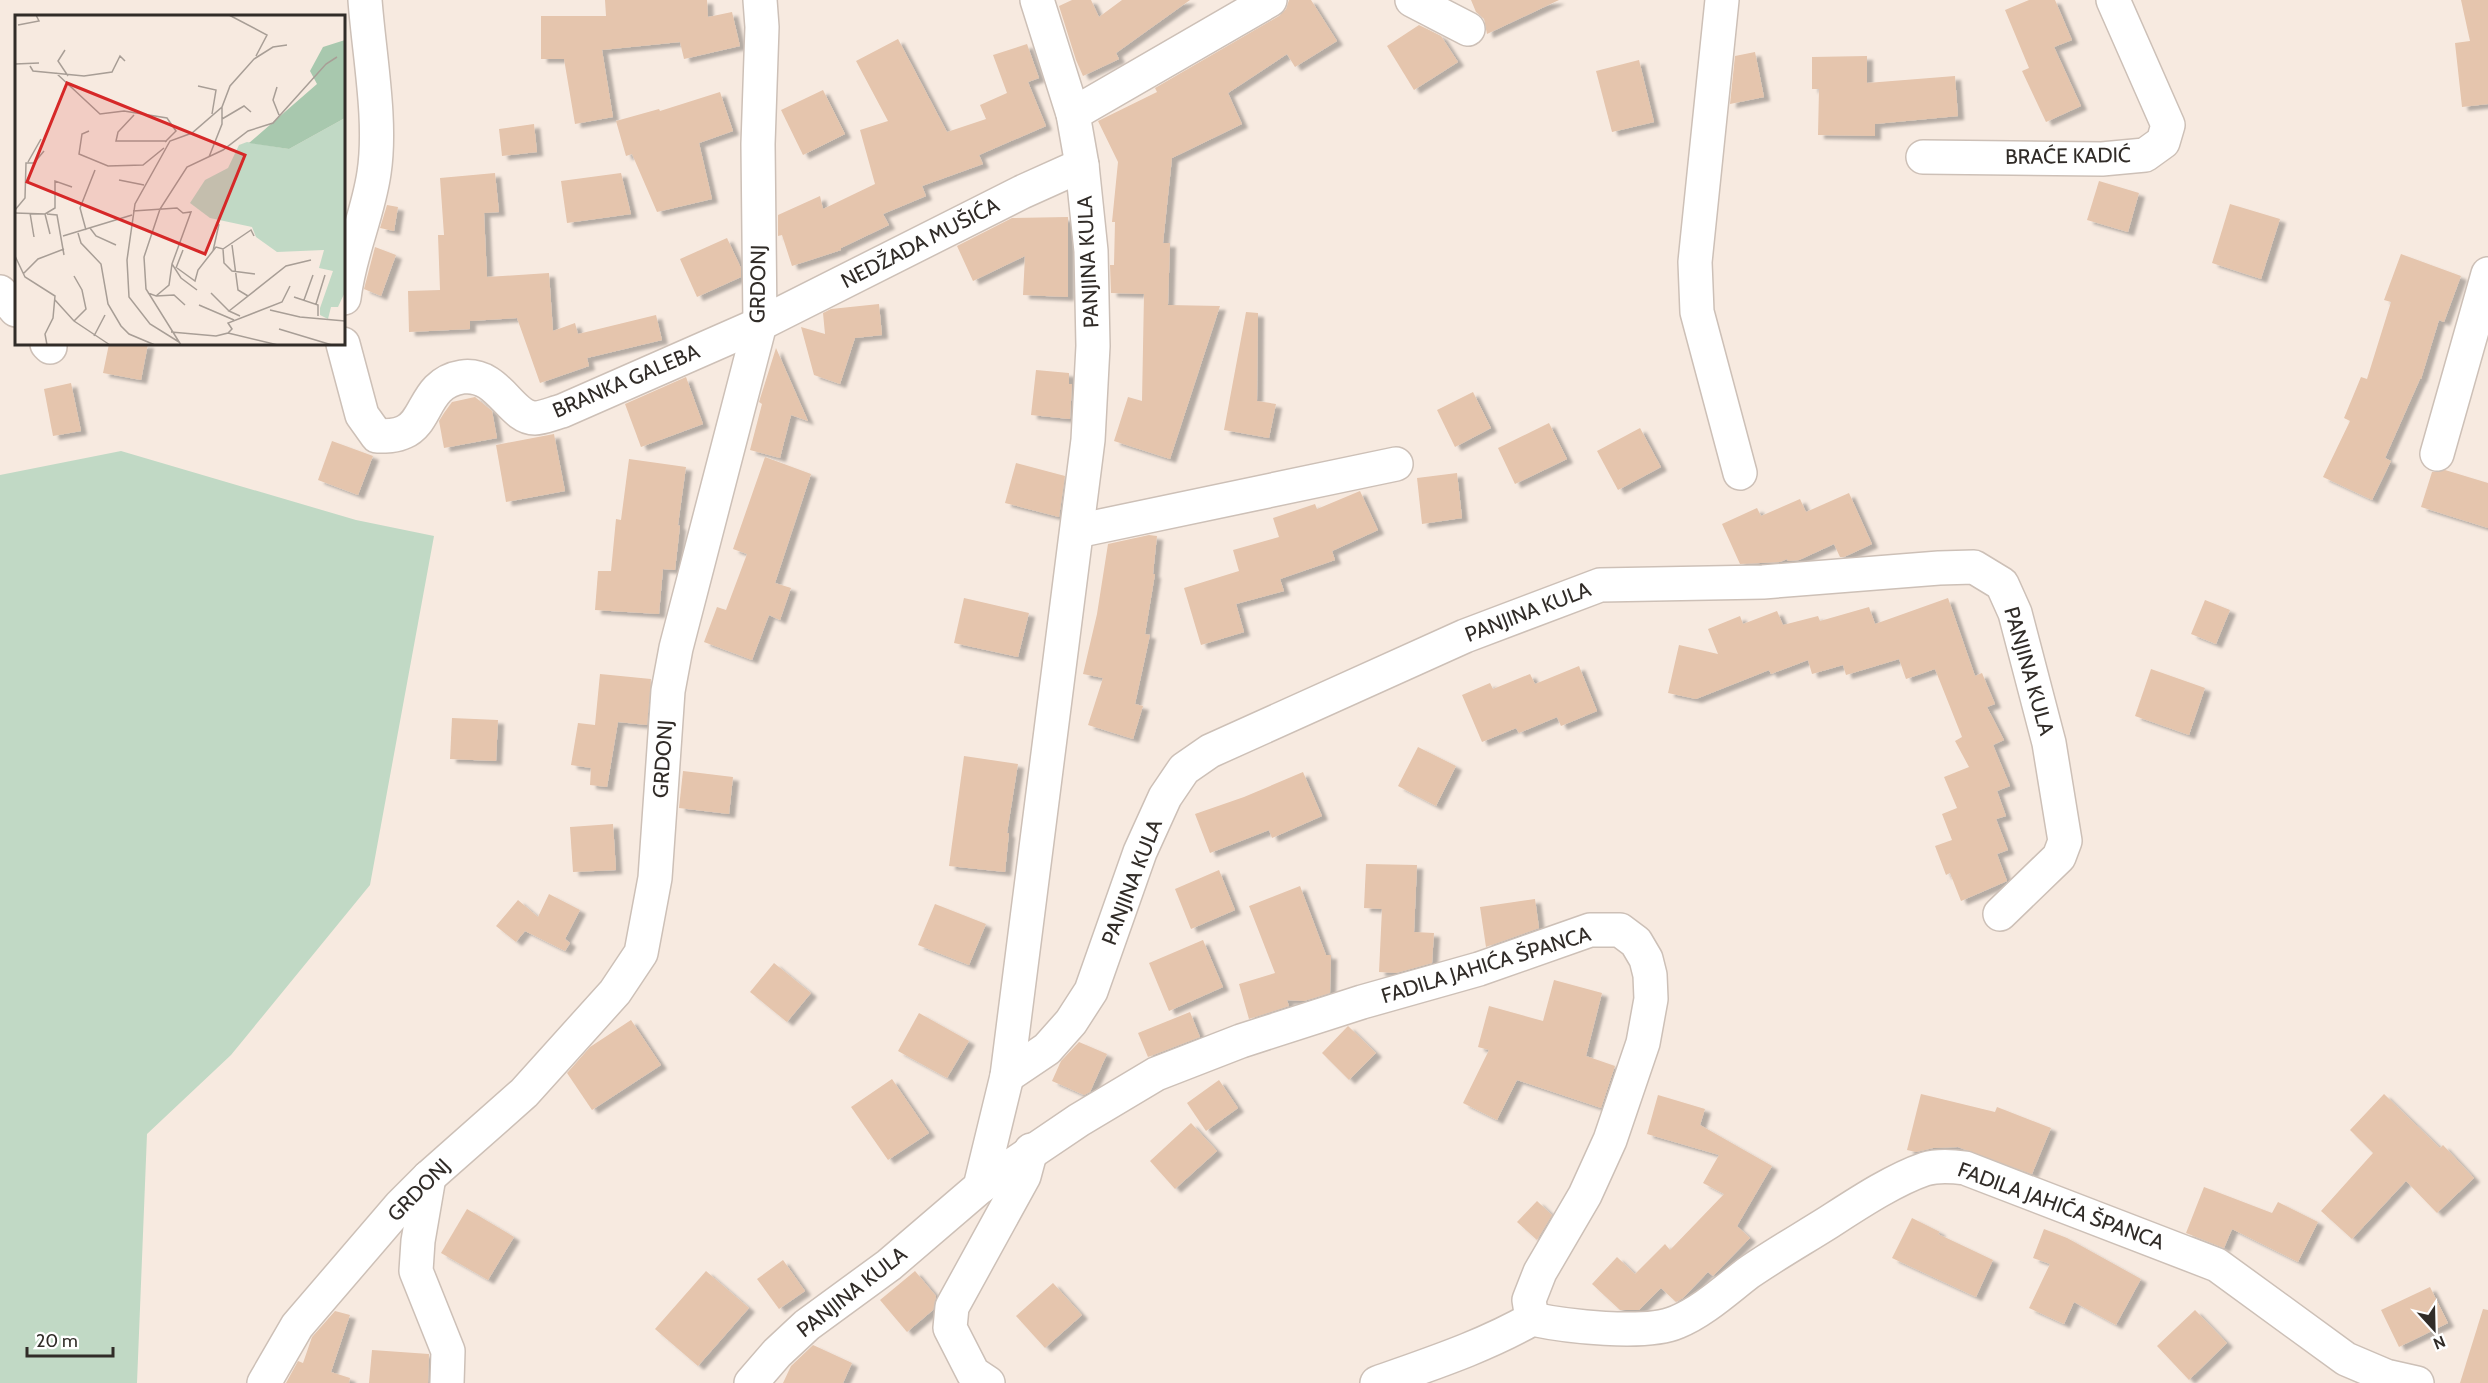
<svg xmlns="http://www.w3.org/2000/svg" width="2488" height="1383" font-family="Cabin,sans-serif">
<style>
.green{fill:#c1d9c5}
.building{fill:#e5c5ad;filter:url(#shadow)}
.lines{fill:none;stroke-linecap:round;stroke-linejoin:round}
.minor-casing{stroke:#cdc0b7;stroke-width:36}
.minor{stroke:#fff;stroke-width:33}
.labels{text-anchor:middle;stroke-width:4.5;stroke-linejoin:round;paint-order:stroke}
.street-label{font-size:21px;fill:#312c28;stroke:#fff}
.inset-road{fill:none;stroke:#a89e96;stroke-width:1.5}
.view{fill:#d62828;fill-opacity:0.15;stroke:#d62828;stroke-width:3}
.inset-edge{fill:none;stroke:#312c28;stroke-width:3}
</style>
<defs>
<filter id="shadow"><feDropShadow dx="6" dy="4" stdDeviation="1.5" flood-color="#0004"/></filter>
</defs>
<rect width="100%" height="100%" fill="#f7eae0"/>
<path class="green" d="M121,451L356,520L434,536L370,885L231,1055L147,1134L137,1383H0V475Z"/>
<g class="building">
<path d="M605,0H707L708,17L732,12L740,46L684,59L680,42L602,50L613,117L575,124L564,59H541V16H606Z"/>
<path d="M1072,0H1091L1099,17L1122,0H1190L1116,53L1119,59L1083,76L1076,60L1059,6Z"/>
<path d="M1289,0H1311L1337,41L1295,67L1287,54L1228,93L1242,124L1172,158L1163,243H1170L1168,305L1220,306L1170,459L1114,441L1128,397L1142,401L1144,294L1111,293L1110,265H1114L1115,222H1112L1118,162L1098,121L1157,92L1155,88L1279,16L1286,9Z"/>
<path d="M1471,0H1559L1487,34L1484,19L1476,12Z"/>
<path d="M2029,0H2055L2072,40L2054,47L2081,106L2046,122L2022,71L2029,68L2005,10Z"/>
<path d="M2461,0H2488V104L2462,107L2455,43L2470,41Z"/>
<path d="M1419,25L1441,36L1458,62L1414,90L1387,46Z"/>
<path d="M898,39L947,132L986,119L980,105L1007,93L993,55L1027,44L1039,78L1028,82L1046,126L979,155L983,164L922,186L926,196L883,214L889,225L841,248V250L792,266L782,235L778,236V215L820,196L823,209L875,184L860,130L888,121L856,61Z"/>
<path d="M1755,52L1764,97L1730,104L1735,56Z"/>
<path d="M1867,56V83L1955,76L1958,116L1875,124V136L1818,135L1819,89H1812V57Z"/>
<path d="M1639,60L1654,122L1612,132L1596,71Z"/>
<path d="M823,90L845,134L803,155L781,110Z"/>
<path d="M720,92L733,131L699,143L712,199L657,212L632,154L626,156L616,121L659,109L660,111Z"/>
<path d="M534,124L537,152L502,156L499,129Z"/>
<path d="M495,173L499,212L484,213L487,277L549,273L553,331L575,323L578,334L656,315L662,340L587,358L589,366L540,383L517,318L470,321V329L409,332L408,291L440,290L438,235H444L440,178Z"/>
<path d="M621,173L631,214L567,223L561,181Z"/>
<path d="M2099,181L2139,193L2128,232L2087,220Z"/>
<path d="M2230,204L2280,219L2261,279L2212,263Z"/>
<path d="M387,205L398,207L394,231L380,228Z"/>
<path d="M1068,217V297L1023,295L1025,256L973,281L957,246L1012,218Z"/>
<path d="M727,238L741,268V277L697,297L680,259Z"/>
<path d="M375,247L396,255L381,296L364,289Z"/>
<path d="M2401,254L2461,276L2444,322L2439,320L2421,379H2420L2385,458L2391,461L2372,500L2323,477L2350,421L2344,418L2361,377L2367,379L2391,302L2384,300Z"/>
<path d="M879,304L882,335L855,338L840,384L814,375L801,327L825,334L823,313L831,309Z"/>
<path d="M1246,312L1258,313L1257,401L1276,404L1269,438L1224,430Z"/>
<path d="M109,344H148L141,380L103,373Z"/>
<path d="M776,348L808,421L791,415L780,458L750,450L762,404L759,402Z"/>
<path d="M1036,370L1069,373V384H1072L1070,419L1031,415Z"/>
<path d="M686,377L703,424L641,447L625,404Z"/>
<path d="M71,383L81,431L53,436L44,389Z"/>
<path d="M1473,392L1491,428L1455,447L1437,410Z"/>
<path d="M475,397L492,411L497,438L444,448L439,421L444,413L452,402Z"/>
<path d="M1549,423L1567,459L1515,484L1498,448Z"/>
<path d="M1640,428L1661,467L1618,490L1597,451Z"/>
<path d="M554,434L565,491L506,502L496,445Z"/>
<path d="M332,441L373,456L358,495L318,480Z"/>
<path d="M765,457L811,474L775,583L791,588L780,620L769,615L752,660L704,642L717,607L726,610L747,554L733,549Z"/>
<path d="M629,459L686,467L678,525L680,526L675,570L663,569L659,614L595,610L598,571H611L616,519L621,520Z"/>
<path d="M1016,463L1065,476L1059,517L1005,503Z"/>
<path d="M2445,470L2488,483V528L2421,507L2432,472Z"/>
<path d="M1457,473L1462,518L1422,524L1417,478Z"/>
<path d="M1360,491L1378,530L1332,551L1335,560L1280,579L1284,591L1236,604L1244,632L1201,645L1184,588L1239,571L1233,550L1279,537L1273,518L1315,504L1317,509Z"/>
<path d="M1849,493L1872,544L1844,557H1840L1834,544L1799,560L1788,561L1787,559L1780,562L1740,564L1722,524L1757,508L1761,516L1800,499L1806,512Z"/>
<path d="M1149,535L1157,536L1153,574H1155L1145,634L1150,635L1135,704L1143,706L1133,739L1088,725L1103,678L1083,674L1097,614L1108,544Z"/>
<path d="M964,598L1029,613L1018,657L954,643Z"/>
<path d="M1948,598L1975,676L1982,673L1995,704L1987,707L2004,740L1993,745L2010,786L1997,791L2006,816L1996,819L2008,850L1997,854L2007,881L1961,901L1950,873L1946,875L1935,846L1952,840L1942,814L1957,808L1944,777L1969,767L1955,741L1962,737L1935,669L1906,679L1899,659L1846,675L1843,665L1812,674L1808,660L1771,674L1769,670L1696,699L1668,693L1679,645L1718,654L1708,629L1740,616L1743,624L1777,611L1783,625L1818,616L1820,621L1869,607L1875,624Z"/>
<path d="M2205,600L2230,610L2216,644L2191,634Z"/>
<path d="M1579,666L1597,711L1561,726L1557,717L1519,733L1516,728L1482,742L1462,695L1490,683L1493,689L1530,674L1535,684Z"/>
<path d="M2151,669L2205,688L2189,735L2135,716Z"/>
<path d="M600,674L651,679L647,725L618,722L607,787L590,785L591,768L571,765L578,723L595,725Z"/>
<path d="M452,718L498,720L496,761L450,759Z"/>
<path d="M1418,747L1456,766L1436,806L1398,786Z"/>
<path d="M964,756L1018,764L1007,833H1009L1005,872L949,866Z"/>
<path d="M683,771L733,777L729,814L679,808Z"/>
<path d="M1303,772L1322,816L1272,838L1269,830L1210,853L1195,814L1244,797Z"/>
<path d="M613,824L616,870L573,872L570,827Z"/>
<path d="M1366,864L1417,865L1414,932L1434,933L1432,963L1396,973L1379,972L1382,909L1364,908Z"/>
<path d="M1219,870L1235,910L1191,929L1175,889Z"/>
<path d="M1300,886L1326,955H1331L1330,993L1304,1001L1287,1000L1289,1006L1249,1019L1239,984L1275,973L1249,906Z"/>
<path d="M549,894L580,910L565,939L570,943L565,951L525,931L516,942L496,926L518,900L538,917Z"/>
<path d="M1535,899L1539,928L1486,947L1480,907Z"/>
<path d="M935,904L986,924L969,965L918,945Z"/>
<path d="M1203,940L1223,987L1169,1011L1149,963Z"/>
<path d="M774,963L811,993L787,1022L750,992Z"/>
<path d="M1554,980L1602,993L1586,1056L1615,1066L1601,1108L1517,1080L1497,1120L1463,1103L1489,1050L1478,1047L1489,1006L1543,1021Z"/>
<path d="M1190,1012L1200,1037L1148,1057L1138,1033Z"/>
<path d="M919,1013L969,1041L947,1078L898,1051Z"/>
<path d="M631,1020L661,1065L592,1110L567,1073L590,1047Z"/>
<path d="M1348,1026L1376,1053L1349,1080L1322,1053Z"/>
<path d="M1079,1042L1107,1054L1090,1092L1084,1095L1052,1081L1061,1061Z"/>
<path d="M892,1079L929,1133L888,1160L851,1107Z"/>
<path d="M1219,1080L1238,1108L1206,1131L1187,1103Z"/>
<path d="M1921,1094L1995,1112L1997,1107L2051,1128L2032,1174L1958,1147L1933,1148L1916,1152L1907,1150Z"/>
<path d="M2384,1094L2440,1148L2443,1145L2474,1178L2437,1213L2406,1181L2352,1239L2321,1211L2373,1153L2350,1130Z"/>
<path d="M1658,1095L1705,1109L1700,1125L1772,1166L1737,1226L1750,1238L1713,1276L1708,1272L1683,1298L1676,1302L1661,1288L1639,1310H1620L1592,1284L1617,1257L1635,1274L1665,1244L1670,1250L1724,1194L1703,1183L1719,1155L1647,1134Z"/>
<path d="M1191,1123L1217,1151L1175,1189L1150,1161Z"/>
<path d="M2204,1187L2272,1213L2278,1202L2318,1222L2298,1262L2232,1229L2224,1248L2186,1233Z"/>
<path d="M1537,1201L1552,1215L1537,1240L1517,1222Z"/>
<path d="M467,1209L514,1237L488,1280L441,1253Z"/>
<path d="M1912,1218L1940,1232L1938,1234L1993,1260L1976,1297L1892,1258Z"/>
<path d="M2044,1229L2067,1238L2141,1279L2116,1325L2074,1302L2064,1324L2029,1308L2050,1264L2033,1258Z"/>
<path d="M783,1260L805,1291L779,1309L757,1279Z"/>
<path d="M706,1271L749,1308L698,1366L655,1329Z"/>
<path d="M915,1271L936,1296L933,1310L907,1332L880,1300Z"/>
<path d="M1053,1283L1082,1315L1045,1348L1016,1316Z"/>
<path d="M2430,1287L2448,1323L2399,1347L2381,1310Z"/>
<path d="M2483,1309L2488,1310V1383H2460Z"/>
<path d="M2195,1310L2227,1343L2189,1380L2157,1346Z"/>
<path d="M335,1311L350,1315L331,1372L350,1378L349,1383H286L298,1361L303,1363L312,1337Z"/>
<path d="M813,1345L852,1363L843,1383H783L791,1366Z"/>
<path d="M372,1350L429,1354L428,1383H369Z"/>
</g>
<g class="lines">
<defs>
<g id="minor">
<path d="M1412,0L1468,29"/>
<path d="M1722,0L1695,262L1697,312L1740,473"/>
<path d="M1073,114L1270,0"/>
<path d="M1923,157L2102,159L2145,155L2163,142L2168,125L2113,0"/>
<path d="M0,292L16,310"/>
<path d="M344,298C349,254 368,215 374,173C382,121 369,54 365,0"/>
<path d="M47,344L50,347"/>
<path d="M343,344L362,415L377,436C386,436 396,436 404,432C428,422 424,383 462,377C499,372 510,418 535,418C543,418 554,413 562,411L760,324L1022,192L1082,165"/>
<path d="M2437,454L2488,274"/>
<path d="M1077,531L1396,464"/>
<path d="M1007,1076L1047,1049L1071,1022L1091,991L1140,852L1165,797L1184,769L1210,751L1465,636L1600,585L1763,582L1939,568L1974,567L2002,584L2015,613L2049,743L2065,841L2059,857L2000,914"/>
<path d="M429,1177L418,1241L416,1271L448,1351L447,1383"/>
<path d="M980,1187L1079,1120L1156,1074L1241,1041L1362,1002L1479,969L1590,930H1620L1636,942L1646,959L1650,975L1651,999L1643,1043L1610,1140L1585,1195L1540,1272L1529,1300L1532,1319"/>
<path d="M264,1383L297,1326L400,1206L429,1177L524,1093L615,992L641,953L655,878L668,691L676,648L760,324L758,144L762,27L760,0"/>
<path d="M751,1383L777,1353L807,1325L889,1265L980,1187L1007,1076L1088,440L1093,346L1091,251L1082,165L1073,114L1037,0"/>
<path d="M988,1383L973,1373L950,1328L952,1307L1024,1176L1031,1150"/>
<path d="M1377,1383C1430,1364 1483,1347 1532,1319C1565,1326 1645,1336 1677,1322C1702,1312 1726,1290 1748,1273C1774,1255 1802,1239 1829,1222C1857,1204 1893,1180 1925,1169C1938,1165 1951,1166 1965,1168L2217,1265L2346,1359L2386,1376L2417,1383"/>
</g>
</defs>
<use href="#minor" class="minor-casing"/>
<use href="#minor" class="minor"/>
</g>
<g class="labels">
<g class="street-label">
<text transform="translate(2068 156) rotate(-1)" y="7">BRAĆE KADIĆ</text>
<text transform="translate(920 243) rotate(-27)" y="7">NEDŽADA MUŠIĆA</text>
<text transform="translate(1088 262) rotate(-93)" y="7">PANJINA KULA</text>
<text transform="translate(758 284) rotate(-89)" y="7">GRDONJ</text>
<text transform="translate(626 381) rotate(-23)" y="7">BRANKA GALEBA</text>
<text transform="translate(1528 612) rotate(-21)" y="7">PANJINA KULA</text>
<text transform="translate(2029 671) rotate(74)" y="7">PANJINA KULA</text>
<text transform="translate(663 759) rotate(-86)" y="7">GRDONJ</text>
<text transform="translate(1132 882) rotate(-69)" y="7">PANJINA KULA</text>
<text transform="translate(1486 965) rotate(-17)" y="7">FADILA JAHIĆA ŠPANCA</text>
<text transform="translate(419 1190) rotate(-45)" y="7">GRDONJ</text>
<text transform="translate(2061 1206) rotate(20)" y="7">FADILA JAHIĆA ŠPANCA</text>
<text transform="translate(852 1292) rotate(-38)" y="7">PANJINA KULA</text>
</g>
</g>
<g transform="translate(15 15)">
<rect width="330" height="330" fill="#f7eae0"/>
<path d="M330,103V277L323,292H316L313,304L305,300V293L318,256L304,253L309,235L262,237L241,222L237,212L195,203L175,188L190,165L213,153L224,130L232,127L274,134Z" fill="#c1d9c5"/>
<path d="M330,25V103L274,134L234,128L302,69L295,56L308,32Z" fill="#a8c8ae"/>
<path class="inset-road" d="M214,0L252,20L241,41M3,10L24,6L21,0M50,35L43,46L53,61M0,49L24,48M15,51L18,56L69,61L97,57L105,41L110,46M41,58L85,99L109,96L152,103L161,116L150,127M183,71L201,75L197,99M262,72L258,85L264,100M119,100L103,117L101,126H152M207,104L229,91L236,97M74,116L67,119L64,139L93,151L128,150L149,133M194,142L207,109V92M13,147L26,124M104,165L129,170M0,195L10,183L11,148H19L29,136M118,196L162,193L168,198L176,197L157,249L166,263L182,275M0,198L30,199L35,219M15,198L19,222M30,199L40,193V166L57,172M32,199L42,200L49,240M75,213L81,221L101,230M71,215L65,193L80,155M63,218L66,228L86,249L93,289L106,311L114,319L140,330M48,221L117,200M217,230L223,275L233,281M208,234L209,248L217,256L240,259M198,236L204,209M0,241L10,262L40,281L38,303L30,319L32,330M161,253L168,235M162,253L180,266L183,255L201,232L208,234L236,215L239,221M8,259L23,244L49,234M59,261L67,275L71,294L59,306M133,278L141,281L154,270L157,249M196,278L214,296M141,281L159,280L170,290M279,282L303,290V301M40,285L59,306L95,330M289,285L298,260M301,289L310,260M184,290L219,305M255,295L285,302L330,306M225,301L214,296L271,251L296,245M264,314L317,330M156,317L201,321L213,318L217,314L213,308L267,287L275,271M213,318L263,330M79,321L90,300M164,327L135,309L114,282L112,245L120,189L155,126L177,118L207,92L215,71L239,44L258,32L272,30M166,330L131,274L129,242L145,194L172,152L208,135L233,116L258,108L311,49L322,42"/>
<path class="view" d="M52,68L230,140L190,239L12,167Z"/>
<rect width="330" height="330" class="inset-edge"/>
</g>
<g transform="translate(2434 1329) rotate(158)" stroke="#ffffff" stroke-width="4.5" paint-order="stroke">
<path d="M0-4.5L10 22L0 15L-10 22Z" fill="#312c28"/>
<text y="-9" font-size="16" font-weight="bold" text-anchor="middle" fill="#312c28">N</text>
</g>
<path d="M27 1347v9h86v-9" fill="none" stroke="#312c28" stroke-width="3"/>
<text x="36" y="1347" font-size="18" fill="#312c28" stroke="#ffffff" stroke-width="4.5" paint-order="stroke">20 m</text>
</svg>
